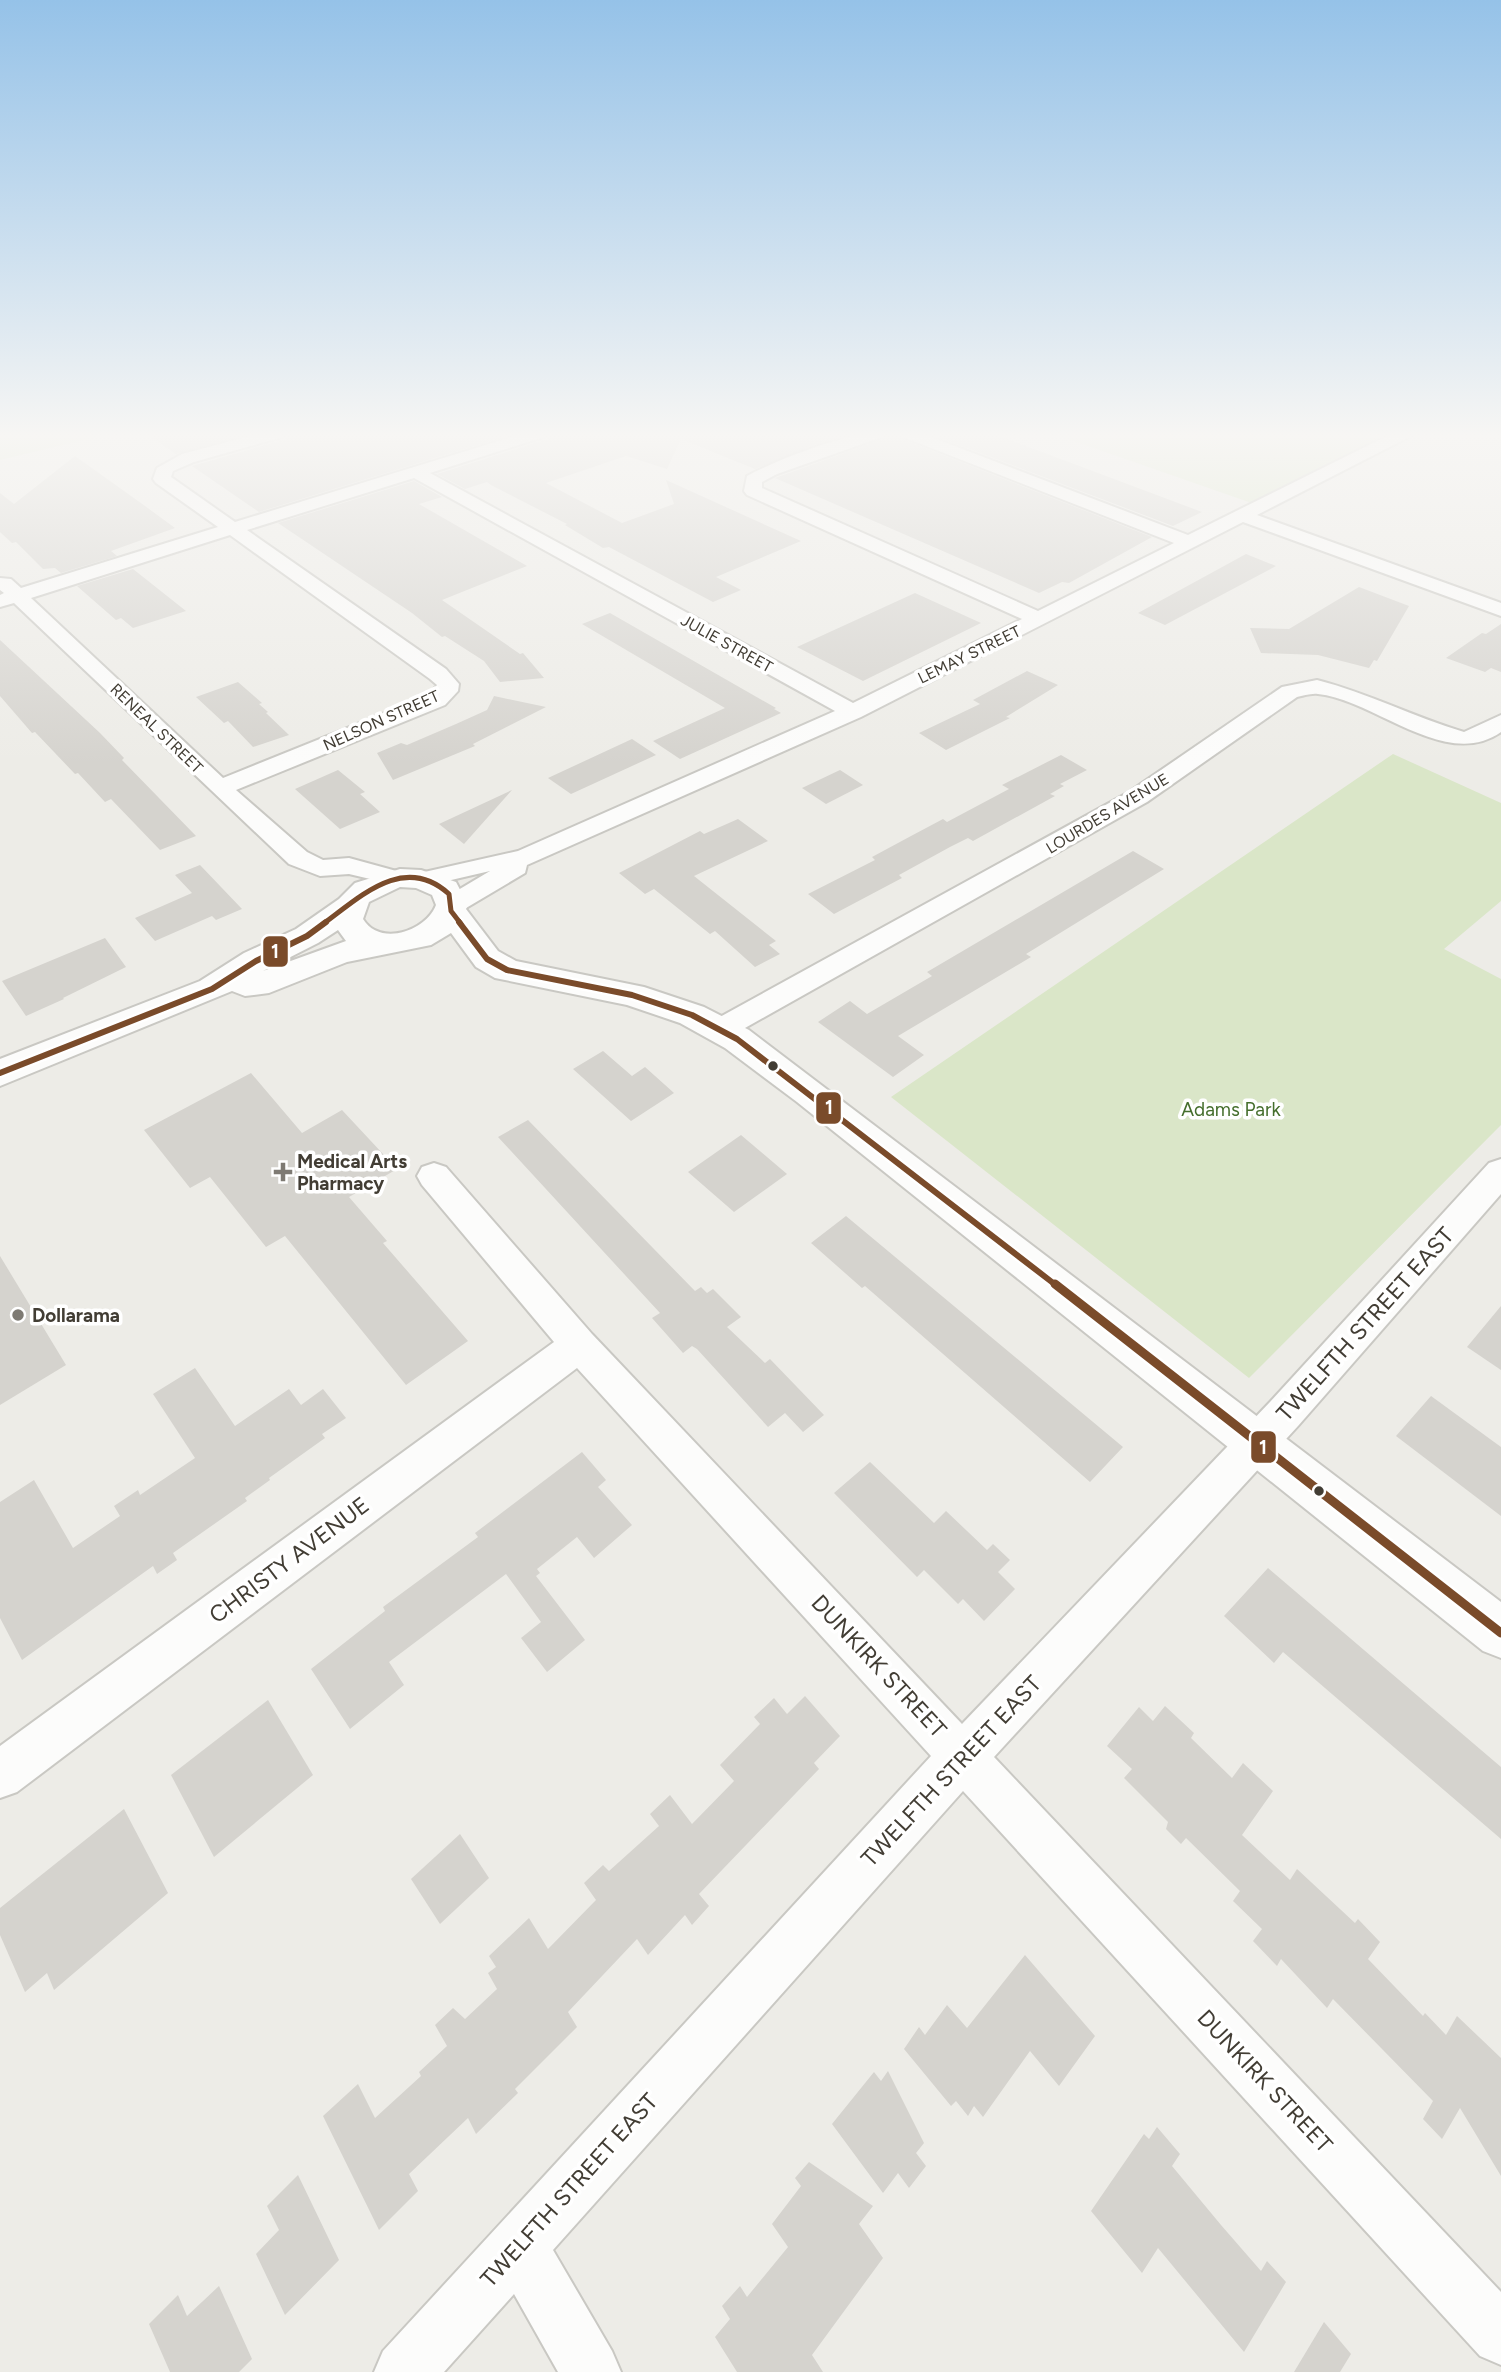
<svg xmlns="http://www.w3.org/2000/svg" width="1501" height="2372" font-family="Figtree,sans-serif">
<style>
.green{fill:#dae6c8}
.building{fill:#d5d3ce}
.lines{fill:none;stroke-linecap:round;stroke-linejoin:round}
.minor-casing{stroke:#c9c8c3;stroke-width:4}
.tertiary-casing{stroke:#c9c8c3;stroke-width:4}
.minor{fill:#fcfcfb;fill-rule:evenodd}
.tertiary{fill:#fcfcfb;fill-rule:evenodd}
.bus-1-far2-casing{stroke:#fff;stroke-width:9}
.bus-1-far1-casing{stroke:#fff;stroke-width:11}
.bus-1-casing{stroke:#fff;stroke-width:14}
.bus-1-far2{stroke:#7a4b2a;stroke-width:5}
.bus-1-far1{stroke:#7a4b2a;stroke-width:6}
.bus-1{stroke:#7a4b2a;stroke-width:9}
.bus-dot{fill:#423d34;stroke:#fff;stroke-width:2.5}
.poi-dot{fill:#7e7a73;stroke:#fff;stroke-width:2.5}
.labels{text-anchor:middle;stroke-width:7;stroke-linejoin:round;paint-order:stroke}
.far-street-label{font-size:16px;fill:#423d34;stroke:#fff}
.park-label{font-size:19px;fill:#456e2d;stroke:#fff}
.poi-label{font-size:19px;font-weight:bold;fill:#423d34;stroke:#fff;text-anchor:start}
.near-street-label{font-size:23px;fill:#423d34;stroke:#fff}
.line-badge{stroke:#fff;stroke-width:2.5}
.badge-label{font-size:19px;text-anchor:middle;font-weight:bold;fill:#fff}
</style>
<rect width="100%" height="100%" fill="#edece7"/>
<g class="green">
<path d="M0,432H117L0,460Z"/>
<path d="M1048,432H1356L1388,442L1263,507Z"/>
<path d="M1393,754L1501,803V901L1444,949L1501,979V1125L1249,1378L891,1097Z"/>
</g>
<g class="building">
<path d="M144,432H257L176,454Z"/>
<path d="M294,432H520L259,512L192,466L290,438Z"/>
<path d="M555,432H864L816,444L755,469L681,439L667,469L626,456L546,483L622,523L674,504L666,480L801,541L716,577L741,590L713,602L609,547L603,548L565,525L567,524L491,485L487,482L465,489L437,474L551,438Z"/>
<path d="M893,432L897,437L1152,537L1069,583L1062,582L1039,593L775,478L889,437Z"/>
<path d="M925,432H989L1202,512L1173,526Z"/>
<path d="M75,456L145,506L175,528L111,551L117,556L61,573L55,568L43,569L16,542L12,543L0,532V493L14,504Z"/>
<path d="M414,481L442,497L419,504L527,566L442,600L520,654L523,653L544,678L500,682L484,661L445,636L442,637L412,613L278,523Z"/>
<path d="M1246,554L1276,566L1165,625L1138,613Z"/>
<path d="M133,569L186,611L133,628L121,618L116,620L77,586Z"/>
<path d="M1359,587L1409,606L1377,661L1374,660L1369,668L1318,655L1261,653L1250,628L1289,629Z"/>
<path d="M915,593L981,623L863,681L797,647Z"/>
<path d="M610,613L776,708L774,709L781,713L680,759L653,741L725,708L582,624Z"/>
<path d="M1501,624V672L1491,668L1485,672L1446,658L1482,633L1486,634Z"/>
<path d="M0,640L100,733L124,758L122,760L196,836L160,850L111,799L105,802L78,773L75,774L35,732L32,733L0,696Z"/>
<path d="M1027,671L1058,685L1006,717L1010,718L946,750L919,733L980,704L973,700Z"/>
<path d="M238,682L262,703L259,704L268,712L266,713L289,735L253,747L228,721L224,723L196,697Z"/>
<path d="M494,696L546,707L473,744L475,746L393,780L377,753L401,743L407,745L456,724L487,710Z"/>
<path d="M632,739L656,755L571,794L548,778Z"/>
<path d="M1061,755L1087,770L1060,784L1064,786L1050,794L1055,796L973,841L968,838L950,847L899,875L902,878L834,914L808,894L875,860L872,857L911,836L943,819L947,822L1009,789L1002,785Z"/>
<path d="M338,770L365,792L360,794L380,812L340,829L295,789Z"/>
<path d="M840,770L863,785L826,804L802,788Z"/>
<path d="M512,790L464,844L439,824Z"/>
<path d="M738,819L768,841L694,876L776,941L769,945L780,954L755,967L715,931L710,934L654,889L645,894L619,873L700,831L704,834Z"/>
<path d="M1133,851L1164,869L1026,954L1031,957L898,1036L924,1055L893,1077L818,1022L850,1001L867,1014L932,976L927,972Z"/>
<path d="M200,865L242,909L216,920L212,916L155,941L135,918L192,893L175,875Z"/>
<path d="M105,938L126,967L63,998L64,999L26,1016L2,981Z"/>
<path d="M603,1051L632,1076L645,1067L674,1093L631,1121L573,1069Z"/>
<path d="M251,1073L302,1133L342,1110L397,1169L349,1197L387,1241L383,1243L468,1341L406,1385L285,1236L266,1247L210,1177L190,1188L144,1130Z"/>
<path d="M528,1120L695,1291L701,1287L707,1293L713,1289L741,1317L727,1327L765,1363L770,1359L824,1415L803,1432L785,1413L768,1427L697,1349L692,1346L683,1353L652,1318L660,1313L498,1137Z"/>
<path d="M741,1135L787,1174L734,1212L688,1172Z"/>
<path d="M846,1216L1123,1447L1090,1482L865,1286L862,1288L811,1243Z"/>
<path d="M0,1256L66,1365L0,1405Z"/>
<path d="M1501,1306V1370L1467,1347Z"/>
<path d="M195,1368L235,1426L289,1389L301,1405L323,1389L346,1418L322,1434L325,1438L269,1478L270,1480L245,1498L247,1501L173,1553L177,1560L157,1574L153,1566L22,1660L0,1618V1502L34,1480L73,1548L120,1516L114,1506L138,1490L140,1495L195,1458L153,1394Z"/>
<path d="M1431,1396L1501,1447V1516L1396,1436Z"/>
<path d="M582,1452L606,1480L598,1487L632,1525L594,1558L577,1537L537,1569L540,1573L536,1576L585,1640L547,1672L521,1638L541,1622L506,1574L389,1662L404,1685L350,1729L311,1669L385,1611L383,1607L478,1537L475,1533Z"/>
<path d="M870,1462L934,1523L946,1511L987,1550L993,1544L1010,1560L998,1572L1015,1589L984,1621L963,1599L958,1604L924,1570L917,1577L834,1493Z"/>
<path d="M1268,1568L1501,1767V1839L1283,1652L1274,1663L1224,1616Z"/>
<path d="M805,1696L840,1736L814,1763L819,1769L699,1894L709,1906L692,1925L685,1915L648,1955L637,1939L568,2012L577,2027L515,2089L518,2093L476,2134L468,2118L409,2174L418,2191L379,2230L323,2116L358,2084L375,2118L421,2076L419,2072L447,2046L435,2025L453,2008L465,2019L497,1989L488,1973L496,1967L489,1956L529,1918L548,1949L596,1900L584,1883L603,1865L609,1871L659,1826L650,1814L670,1795L692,1824L734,1781L720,1765L760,1724L754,1717L774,1698L787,1714Z"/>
<path d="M268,1700L313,1775L214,1857L171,1775Z"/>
<path d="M1165,1706L1194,1733L1191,1738L1232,1778L1243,1763L1273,1791L1242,1835L1290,1880L1297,1869L1355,1923L1358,1919L1380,1942L1368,1959L1423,2016L1425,2013L1446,2035L1457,2016L1501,2058V2176L1460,2108L1442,2139L1423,2119L1433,2101L1333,1999L1327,2008L1281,1959L1277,1966L1253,1941L1262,1929L1233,1901L1240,1891L1186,1838L1181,1844L1166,1829L1168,1822L1124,1778L1132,1769L1107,1746L1139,1707L1153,1721Z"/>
<path d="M124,1809L168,1893L54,1990L47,1973L25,1992L0,1935V1908Z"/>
<path d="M460,1834L489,1878L440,1924L411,1879Z"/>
<path d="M1025,1955L1095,2036L1059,2086L1030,2051L983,2117L974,2106L968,2116L956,2101L951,2106L904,2049L919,2027L925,2035L947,2005L967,2028Z"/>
<path d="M888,2071L924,2143L916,2153L926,2166L909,2188L898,2173L883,2193L832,2124L874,2072L881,2081Z"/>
<path d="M1157,2127L1180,2154L1172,2166L1221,2225L1261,2271L1267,2261L1286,2282L1244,2352L1158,2248L1142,2273L1091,2211L1144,2134L1149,2139Z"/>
<path d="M809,2162L873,2206L859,2224L883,2258L812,2355L823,2372H737L715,2337L730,2319L722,2306L740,2286L747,2297L788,2247L772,2224L801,2186L795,2178Z"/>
<path d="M298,2175L339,2260L285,2315L256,2254L279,2230L267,2206Z"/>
<path d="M219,2286L252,2359L239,2372H170L149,2324L178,2295L187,2316Z"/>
<path d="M1324,2322L1351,2354L1340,2372H1294Z"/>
</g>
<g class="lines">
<defs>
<g id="minor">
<path d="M266,432H291L289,435L194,462L173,471L171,477L235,522L528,432H552L550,435L430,473L853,703L1022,619L747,495L744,491L747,476C780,458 853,430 890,432L888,435L777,474L762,482V488L1038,611L1174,543L898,435L896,432H918L1188,535L1395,432H1415L1413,435L1257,515L1501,603V616L1243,522L861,717L527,865L525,873L461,911L452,914L443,911L439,905L443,899L490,871L421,887L410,882L400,886L349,874L320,876L289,864L14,603L0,607V595L4,593L0,590V578L11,579L21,588L218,527L156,483L153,479L157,468L182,454ZM414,478L835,711L518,851L411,875L349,858L323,860L307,852L236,790L445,705L458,691L459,684L446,669L247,530ZM230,535L430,679L437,685L429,695L223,778L31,598Z"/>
<path d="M1317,680C1368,693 1414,717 1464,732L1501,715V732C1446,771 1375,700 1318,694C1311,693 1303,696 1297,697L1147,802L729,1037L719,1040L709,1037L704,1030L709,1023L1129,792L1282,687Z"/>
<path d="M1501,1159V1194L1298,1426L994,1757L1501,2292V2365L1480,2356L963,1791L553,2250L612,2351L621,2372H558L514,2294L444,2372H374L383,2351L931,1756L577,1368L17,1792L0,1798V1746L554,1342L422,1185L417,1176L422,1167L434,1163L446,1167L592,1334L962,1724L1270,1402L1489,1163Z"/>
</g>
<path id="tertiary" d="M400,869L421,870L456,882L468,905L466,909L498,951L516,961L644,987L704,1007L749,1030L1501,1602V1658L1483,1651L797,1102L725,1048L680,1023L627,1005L495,978L476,967L451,933L431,945L347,962L269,993L245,996L232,991L0,1086V1059L200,981L244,953L296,929L339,899L355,883ZM400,887L416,888L432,895L436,905C426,931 380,947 363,919L369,902ZM338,930L346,941L263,971L318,943Z"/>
</defs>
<use href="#minor" class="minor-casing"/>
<use href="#tertiary" class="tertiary-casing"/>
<use href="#minor" class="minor"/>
<use href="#tertiary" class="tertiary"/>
<defs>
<path id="bus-1-far2" d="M323,924C360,897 404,853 449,894L451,911L461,924"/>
<g id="bus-1-far1">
<path d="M459,922L487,959L507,970L632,995L692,1015L737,1039L1057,1286"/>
<path d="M0,1073L212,989L256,961L307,936L326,922"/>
</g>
<path id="bus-1" d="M1055,1284L1501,1633"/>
</defs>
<use href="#bus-1-far2" class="bus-1-far2-casing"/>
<use href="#bus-1-far1" class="bus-1-far1-casing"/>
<use href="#bus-1" class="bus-1-casing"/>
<use href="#bus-1-far2" class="bus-1-far2"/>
<use href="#bus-1-far1" class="bus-1-far1"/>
<use href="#bus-1" class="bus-1"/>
</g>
<linearGradient id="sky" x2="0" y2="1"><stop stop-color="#95c2e8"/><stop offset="0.57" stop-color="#f7f6f4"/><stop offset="1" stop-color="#f7f6f4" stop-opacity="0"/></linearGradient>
<rect width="1501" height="764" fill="url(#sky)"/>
<g class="bus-dot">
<circle cx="773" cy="1066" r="6"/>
<circle cx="1319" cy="1491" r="6"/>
</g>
<g class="poi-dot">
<path d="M279.5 1161.5h7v7h7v7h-7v7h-7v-7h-7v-7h7z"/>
<circle cx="18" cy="1315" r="7"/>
</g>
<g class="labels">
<g class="far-street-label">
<text transform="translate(727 643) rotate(29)" y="6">JULIE STREET</text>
<text transform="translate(969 654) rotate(-26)" y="6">LEMAY STREET</text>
<text transform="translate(381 720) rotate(-24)" y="6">NELSON STREET</text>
<text transform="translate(157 728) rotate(44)" y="6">RENEAL STREET</text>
<text transform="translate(1107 813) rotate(-31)" y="6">LOURDES AVENUE</text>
</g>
<g class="park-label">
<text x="1231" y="1116">Adams Park</text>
</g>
<g class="poi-label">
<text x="297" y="1168">Medical Arts<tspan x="297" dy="22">Pharmacy</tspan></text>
<text x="32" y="1322">Dollarama</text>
</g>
<g class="near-street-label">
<text transform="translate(1365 1324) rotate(-48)" y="8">TWELFTH STREET EAST</text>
<text transform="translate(289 1560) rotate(-37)" y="8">CHRISTY AVENUE</text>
<text transform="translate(879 1666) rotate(47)" y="8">DUNKIRK STREET</text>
<text transform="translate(951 1771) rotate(-47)" y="8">TWELFTH STREET EAST</text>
<text transform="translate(1265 2081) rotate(47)" y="8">DUNKIRK STREET</text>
<text transform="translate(569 2190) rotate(-48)" y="8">TWELFTH STREET EAST</text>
</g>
</g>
<g class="line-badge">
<rect x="262" y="935" width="27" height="33" rx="7" fill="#7a4b2a"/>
<rect x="815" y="1091" width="27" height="34" rx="7" fill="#7a4b2a"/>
<rect x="1250" y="1430" width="27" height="34" rx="7" fill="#7a4b2a"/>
</g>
<g class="badge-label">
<text x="275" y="958">1</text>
<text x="829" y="1114">1</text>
<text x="1263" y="1454">1</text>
</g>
</svg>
